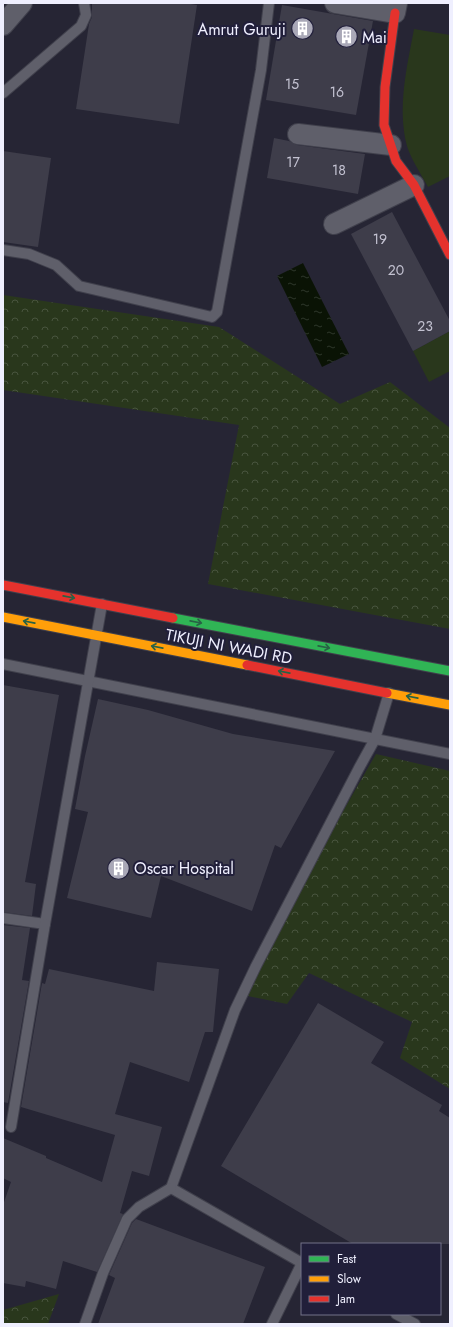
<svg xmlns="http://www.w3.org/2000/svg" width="453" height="1327" font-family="Jost,sans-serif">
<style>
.forest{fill:url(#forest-crowns)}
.park{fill:#29371c}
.water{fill:url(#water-ripples)}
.building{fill:#3e3d4a}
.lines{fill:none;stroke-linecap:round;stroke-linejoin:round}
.lane-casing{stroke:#40404c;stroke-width:12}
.street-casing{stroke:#40404c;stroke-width:22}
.fast-casing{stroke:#40404c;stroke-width:11}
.slow-casing{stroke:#40404c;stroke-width:11}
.jam-casing{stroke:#40404c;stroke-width:11}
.lane{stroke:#5f5f6a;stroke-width:10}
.street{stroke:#5f5f6a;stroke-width:20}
.fast{stroke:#30b455;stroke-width:9}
.slow{stroke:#ff9f0a;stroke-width:9}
.jam{stroke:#e5322d;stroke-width:9}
.oneway{stroke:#286246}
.labels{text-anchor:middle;stroke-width:4;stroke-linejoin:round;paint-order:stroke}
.number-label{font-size:14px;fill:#c3c2d1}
.poi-label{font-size:16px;fill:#efeffe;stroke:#211f3a;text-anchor:start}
.street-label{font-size:16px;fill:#efeffe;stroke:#211f3a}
</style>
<defs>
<pattern id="forest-crowns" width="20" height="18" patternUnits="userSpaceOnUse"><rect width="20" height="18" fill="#29371c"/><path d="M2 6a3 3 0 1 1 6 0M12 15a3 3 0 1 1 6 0" fill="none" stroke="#48543e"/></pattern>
<pattern id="water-ripples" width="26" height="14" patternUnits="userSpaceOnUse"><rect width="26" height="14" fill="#0a1305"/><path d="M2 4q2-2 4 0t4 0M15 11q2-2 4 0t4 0" fill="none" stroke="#2e362a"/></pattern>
</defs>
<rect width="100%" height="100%" fill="#262534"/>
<g class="forest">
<path d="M3,295L219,327L340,404L390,382L450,428V629L208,584L239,425L3,390Z"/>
<path d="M376,754L450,771V1089L400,1058L412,1022L309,973L287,1004L243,995L264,948Z"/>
<path d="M59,1294L48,1324H3V1310Z"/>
</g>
<g class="park">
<path d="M414,29L450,35V176L428,187C422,176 410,157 407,146C397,107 407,67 414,29Z"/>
<path d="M450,331V371L429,382L413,351Z"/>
</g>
<path class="water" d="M303,263L349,354L322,367L277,276Z"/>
<g class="building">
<path d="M92,3H185L197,5L179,124L76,109L89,24L92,17Z"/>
<path d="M282,5L373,21L356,115L266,100Z"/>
<path d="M274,138L289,141L297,145L365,154L358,194L267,178Z"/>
<path d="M3,151L51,158L38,247L3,242Z"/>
<path d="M392,212L450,321V331L413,351L351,234Z"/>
<path d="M3,685L59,695L25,882L36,884L32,916L3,912Z"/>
<path d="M98,699L148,710L233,734L335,751L281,848L275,845L252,911L161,876L151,918L67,898L88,812L75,809L85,756Z"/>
<path d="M3,925L30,928L22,980L29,981L8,1103L3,1102Z"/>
<path d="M157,962L219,969L213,1032H205L189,1082L130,1062L115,1114L162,1127L149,1176L132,1171L120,1213L123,1214L97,1272L63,1261L56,1289L26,1281L25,1287L3,1283V1205L11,1182L3,1178V1138L46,1156V1158L102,1182L115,1135L21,1107L42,983L45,984L49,969L154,991Z"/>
<path d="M318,1003L384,1042L371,1063L442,1105L439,1111L450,1118V1244H353L221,1166Z"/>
<path d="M136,1219L265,1267L243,1324H98L115,1278L109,1275L132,1223Z"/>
</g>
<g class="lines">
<defs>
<g id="lane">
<path d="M3,93L81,26L86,15L84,3"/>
<path d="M3,250L29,254L56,265L79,286L212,317L217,312L261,70L269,3"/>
<path d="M3,664L450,754"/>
<path d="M3,918L45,924L102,604"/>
<path d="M11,1127L45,924"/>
<path d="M302,1263L171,1188L235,1010L256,966L359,768L375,739L389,693"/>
<path d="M396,1314L415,1324"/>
<path d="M85,1324L103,1273L127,1219L139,1207L171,1188"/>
<path d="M272,1324L302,1263"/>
</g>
<g id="street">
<path d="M335,3L395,13L397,3"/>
<path d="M3,25L22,3"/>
<path d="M298,134L391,145"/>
<path d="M334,224L414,185"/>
</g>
<path id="fast" d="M173,618L450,671"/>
<g id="slow">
<path d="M3,617L247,665"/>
<path d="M387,693L450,705"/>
</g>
<g id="jam">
<path d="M395,13L385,87L384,125L396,161L414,185L450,255"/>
<path d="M3,585L173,618"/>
<path d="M247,665L387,693"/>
</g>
</defs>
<use href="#lane" class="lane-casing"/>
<use href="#street" class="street-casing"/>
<use href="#fast" class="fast-casing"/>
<use href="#slow" class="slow-casing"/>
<use href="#jam" class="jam-casing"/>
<use href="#lane" class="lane"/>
<use href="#street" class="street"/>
<use href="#fast" class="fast"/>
<use href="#slow" class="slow"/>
<use href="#jam" class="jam"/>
</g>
<defs><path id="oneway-shaft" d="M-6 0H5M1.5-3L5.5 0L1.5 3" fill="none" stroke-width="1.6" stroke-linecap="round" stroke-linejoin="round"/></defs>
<g class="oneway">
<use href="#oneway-shaft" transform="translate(69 597) rotate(11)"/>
<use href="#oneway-shaft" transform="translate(29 622) rotate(-169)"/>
<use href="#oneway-shaft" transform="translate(196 622) rotate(11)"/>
<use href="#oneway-shaft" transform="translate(157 647) rotate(-169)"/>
<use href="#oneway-shaft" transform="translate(324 647) rotate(11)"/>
<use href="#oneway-shaft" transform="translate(284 672) rotate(-169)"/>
<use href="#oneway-shaft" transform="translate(412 697) rotate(-169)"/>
</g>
<defs>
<symbol id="building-disc" viewBox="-11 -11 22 22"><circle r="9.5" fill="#a9a8b7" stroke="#211f3a"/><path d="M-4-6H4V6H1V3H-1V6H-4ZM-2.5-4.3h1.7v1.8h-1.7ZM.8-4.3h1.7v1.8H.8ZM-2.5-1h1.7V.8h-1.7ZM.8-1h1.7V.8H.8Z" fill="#fff"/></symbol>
</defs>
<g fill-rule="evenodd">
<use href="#building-disc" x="290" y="16" width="25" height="25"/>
<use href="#building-disc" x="334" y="24" width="25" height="25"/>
<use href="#building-disc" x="106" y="856" width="25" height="25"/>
</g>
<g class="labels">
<g class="number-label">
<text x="292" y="89">15</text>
<text x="337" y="97">16</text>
<text x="293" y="167">17</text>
<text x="339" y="175">18</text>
<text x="380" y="244">19</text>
<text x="396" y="275">20</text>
<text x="425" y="331">23</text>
</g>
<g class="poi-label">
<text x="286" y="35" text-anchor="end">Amrut Guruji</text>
<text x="362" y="43">Mai</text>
<text x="134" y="874">Oscar Hospital</text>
</g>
<g class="street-label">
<text transform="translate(229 646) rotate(11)" y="6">TIKUJI NI WADI RD</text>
</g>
</g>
<rect width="453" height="1327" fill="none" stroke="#efeffe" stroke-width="8"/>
<rect x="301" y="1243" width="140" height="72" fill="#211f3a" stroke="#737288"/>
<rect x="309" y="1256" width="20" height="6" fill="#30b455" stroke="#737288"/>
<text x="337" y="1263" font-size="12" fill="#efeffe">Fast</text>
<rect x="309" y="1276" width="20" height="6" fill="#ff9f0a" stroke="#737288"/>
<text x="337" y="1283" font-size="12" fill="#efeffe">Slow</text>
<rect x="309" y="1296" width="20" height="6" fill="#e5322d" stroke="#737288"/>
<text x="337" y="1303" font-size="12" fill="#efeffe">Jam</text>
</svg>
